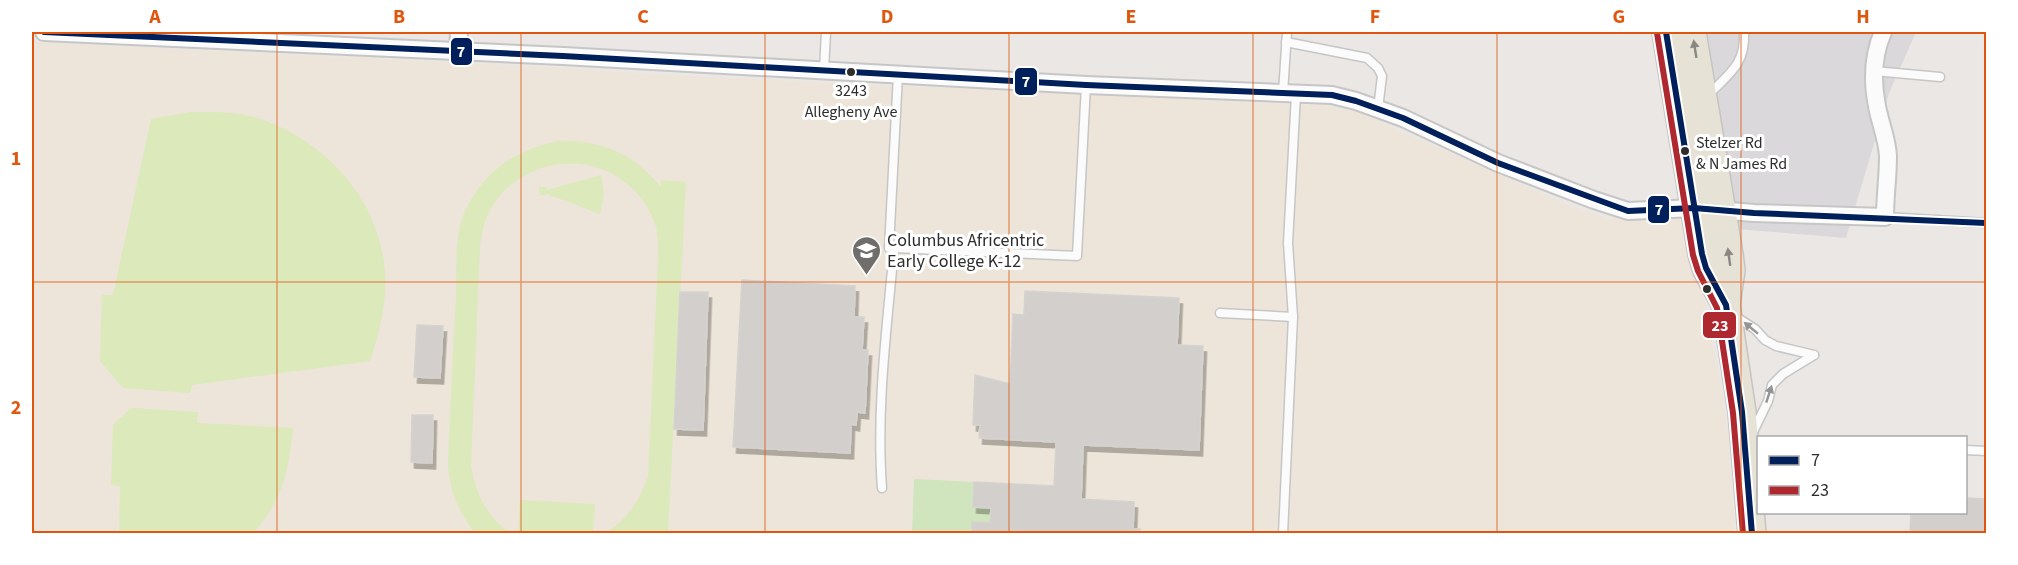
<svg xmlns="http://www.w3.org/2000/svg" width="2018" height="565" font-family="'Source Sans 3',sans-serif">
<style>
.industrial{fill:#dbd8db}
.education{fill:#ede5d9}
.green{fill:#d0e5bd}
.pitch{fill:#dbe9bb}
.building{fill:#d2cfcd;stroke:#d5d3d0;stroke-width:1.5;filter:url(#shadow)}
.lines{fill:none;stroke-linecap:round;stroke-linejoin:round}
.lane-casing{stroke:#c6c6c6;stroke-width:11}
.street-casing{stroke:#c6c6c6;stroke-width:20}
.primary-casing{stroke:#c6c4c3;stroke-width:30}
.lane{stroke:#fcfbfb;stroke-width:8}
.street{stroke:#fcfbfb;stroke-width:16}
.primary{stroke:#e7e2d6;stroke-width:27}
.bus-1-casing{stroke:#fff;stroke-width:10}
.bus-2-casing{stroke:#fff;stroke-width:10}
.bus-1{stroke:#00205b;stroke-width:6}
.bus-2{stroke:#af272f;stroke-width:6}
.oneway{fill:#8a8882}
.oneway2{fill:#949494}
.grid{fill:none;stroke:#df570e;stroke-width:1.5;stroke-opacity:0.55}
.bus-dot{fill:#2d2d2d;stroke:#fff;stroke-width:2}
.labels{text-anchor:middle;stroke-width:6;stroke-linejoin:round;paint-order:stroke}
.bus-label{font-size:16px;fill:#2d2d2d;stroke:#fff}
.poi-label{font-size:18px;fill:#2d2d2d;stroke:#fff;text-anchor:start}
.line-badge{stroke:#fff;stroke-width:2}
.badge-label{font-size:16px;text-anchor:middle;font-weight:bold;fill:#fff}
.neatline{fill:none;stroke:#df570e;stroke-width:2}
.grid-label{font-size:20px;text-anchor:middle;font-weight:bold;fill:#df570e}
</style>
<defs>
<filter id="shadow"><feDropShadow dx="3.5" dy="6" stdDeviation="0" flood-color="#0004"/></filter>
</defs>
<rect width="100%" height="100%" fill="#eae7e4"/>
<path class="industrial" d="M1679,32H1916L1889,93L1846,238L1712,227Z"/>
<path class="education" d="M32,42L543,67L685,76L1328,106L1359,113L1567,205L1606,218L1626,221H1660L1680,217L1688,221L1693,229L1708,322L1722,392L1728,440L1735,533L32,534Z"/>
<path class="green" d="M914,479L974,482L973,507L991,508L990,523L972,522V533L912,534Z"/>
<g class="pitch">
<path d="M191,112C215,112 240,111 263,120C325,142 376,197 384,263C389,296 380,330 370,361L192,385L190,393L123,388L100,361L102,295H113L151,119Z"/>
<path d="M559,141C604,141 631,152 661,187V180L686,182L668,533H644V529L641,533H606C627,519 640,501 648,477L658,260C658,248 659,235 655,224C651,211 642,198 633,189C590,146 515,159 488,214C483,224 482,235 480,246L471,466C476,494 487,518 511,533L476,534C459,514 450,491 448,465C450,409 453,352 456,295C457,268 454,233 466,209C485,170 517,149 559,141Z"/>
<path d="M601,175L604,194L600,214L547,194L546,195H539V187H547V190Z"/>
<path d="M131,408L198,412L197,423L293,428C289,471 282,501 253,533H119L120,486L111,485L113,425Z"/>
<path d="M520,500L595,504L593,533H518Z"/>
</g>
<g class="building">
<path d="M742,280L855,286L854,317H864L862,350H868L865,413L857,412L856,425L851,424L850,453L733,447Z"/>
<path d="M1025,291L1179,298L1177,345L1203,346L1199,450L1083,445L1081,499L1134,502L1133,529H1140V534H972V522L990,523L991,508L973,507L974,482L1054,486L1056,442L979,438L980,425H973L975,375L1010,384L1013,314L1024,315Z"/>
<path d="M680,292H708L703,430L674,429Z"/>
<path d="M417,325L443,326L440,378L414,377Z"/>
<path d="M412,415H433L432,463L411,462Z"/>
<path d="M1966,498L1986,499V534H1910L1911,512H1966Z"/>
</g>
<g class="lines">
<defs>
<g id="lane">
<path d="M1286,42L1367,58L1378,68L1382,76L1378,109"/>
<path d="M824,70L826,32"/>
<path d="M1874,71L1940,77"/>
<path d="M898,74L889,248H894L1077,256L1086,85"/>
<path d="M1283,93L1287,32"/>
<path d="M1708,95C1729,74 1746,64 1744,32"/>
<path d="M1885,217L1986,223"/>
<path d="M1220,313L1293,317"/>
<path d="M1733,315L1755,329L1765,340L1776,346L1814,355"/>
<path d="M1752,434L1768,401L1772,385L1783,374L1814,355"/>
<path d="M1966,450L1986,451"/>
<path d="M882,488C876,408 887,328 894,248"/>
<path d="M1283,534L1293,317L1288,243L1296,94"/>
</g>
<g id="street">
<path d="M44,32L563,56L1086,85L1332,95L1356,101L1403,118L1498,163L1594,200L1628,211L1694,208L1754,213L1885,217C1885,197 1888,177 1888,156C1887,138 1880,123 1877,106C1872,81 1873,55 1883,32"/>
<path d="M458,51L459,32"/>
</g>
<g id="primary">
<path d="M1666,32L1702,254L1706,268L1726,305"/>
<path d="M1692,32L1729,254L1731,270L1726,305L1742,412L1752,534"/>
</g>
</defs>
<use href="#lane" class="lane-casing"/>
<use href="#street" class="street-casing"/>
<use href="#primary" class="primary-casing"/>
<use href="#lane" class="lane"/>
<use href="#street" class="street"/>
<use href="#primary" class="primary"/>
<defs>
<g id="bus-1">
<path d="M44,32L563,56L1086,85L1332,95L1356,101L1403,118L1498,163L1628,211L1694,208L1754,213L1986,223"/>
<path d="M1666,32L1702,254L1706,268L1726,305L1742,412L1752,534"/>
</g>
<path id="bus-2" d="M1657,33L1693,255L1698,271L1717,308L1733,413L1743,534"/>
</defs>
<use href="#bus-1" class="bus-1-casing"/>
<use href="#bus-2" class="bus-2-casing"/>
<use href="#bus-1" class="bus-1"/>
<use href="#bus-2" class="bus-2"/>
</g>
<defs><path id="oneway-solid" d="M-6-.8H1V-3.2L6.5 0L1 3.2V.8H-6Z" transform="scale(1.5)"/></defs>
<g class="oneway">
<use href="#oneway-solid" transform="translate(1695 49) rotate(-99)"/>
<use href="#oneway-solid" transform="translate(1729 257) rotate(-98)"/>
</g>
<g class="oneway2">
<use href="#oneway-solid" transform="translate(1751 328) rotate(-141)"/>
<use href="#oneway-solid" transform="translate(1769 394) rotate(-72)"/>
</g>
<path class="grid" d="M277,32V534M521,32V534M765,32V534M1009,32V534M1253,32V534M1497,32V534M1741,32V534M32,282H1986"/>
<defs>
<symbol id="school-pin" viewBox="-11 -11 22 30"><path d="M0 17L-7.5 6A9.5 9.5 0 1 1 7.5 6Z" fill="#6f6e6d" stroke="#fff"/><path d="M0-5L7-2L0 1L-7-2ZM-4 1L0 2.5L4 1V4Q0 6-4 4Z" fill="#fff"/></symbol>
</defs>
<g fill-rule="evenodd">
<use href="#school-pin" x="850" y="234" width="33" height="45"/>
</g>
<g class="bus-dot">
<circle cx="851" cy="72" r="5"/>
<circle cx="1685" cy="151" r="5"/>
<circle cx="1707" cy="289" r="5"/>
</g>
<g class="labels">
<g class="bus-label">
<text x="851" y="96">3243<tspan x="851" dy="21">Allegheny Ave</tspan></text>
<text x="1696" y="148" text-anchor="start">Stelzer Rd<tspan x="1696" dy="21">&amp; N James Rd</tspan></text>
</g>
<g class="poi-label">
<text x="887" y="246">Columbus Africentric<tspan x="887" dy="21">Early College K-12</tspan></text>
</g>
</g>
<g class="line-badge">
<rect x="450" y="37" width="23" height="29" rx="6" fill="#00205b"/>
<rect x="1014" y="67" width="24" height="29" rx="6" fill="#00205b"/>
<rect x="1647" y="195" width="23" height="29" rx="6" fill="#00205b"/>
<rect x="1702" y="311" width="35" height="28" rx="6" fill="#af272f"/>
</g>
<g class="badge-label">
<text x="461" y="57">7</text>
<text x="1026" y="87">7</text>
<text x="1659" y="215">7</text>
<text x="1720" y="331">23</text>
</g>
<rect width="2018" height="565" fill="none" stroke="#ffffff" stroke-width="66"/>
<rect x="1757" y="436" width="210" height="78" fill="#ffffff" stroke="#ababab" stroke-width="1.5"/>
<rect x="1769" y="456" width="30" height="9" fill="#00205b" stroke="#ababab" stroke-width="1.5"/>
<text x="1811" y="466" font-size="18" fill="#2d2d2d">7</text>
<rect x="1769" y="486" width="30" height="9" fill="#af272f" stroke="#ababab" stroke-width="1.5"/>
<text x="1811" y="496" font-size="18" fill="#2d2d2d">23</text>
<rect x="33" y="33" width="1952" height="499" class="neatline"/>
<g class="grid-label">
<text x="155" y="23">A</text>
<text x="399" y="23">B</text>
<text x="643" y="23">C</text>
<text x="887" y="23">D</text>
<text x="1131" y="23">E</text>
<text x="1375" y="23">F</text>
<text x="1619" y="23">G</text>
<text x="1863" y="23">H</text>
<text x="16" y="165">1</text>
<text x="16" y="414">2</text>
</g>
</svg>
